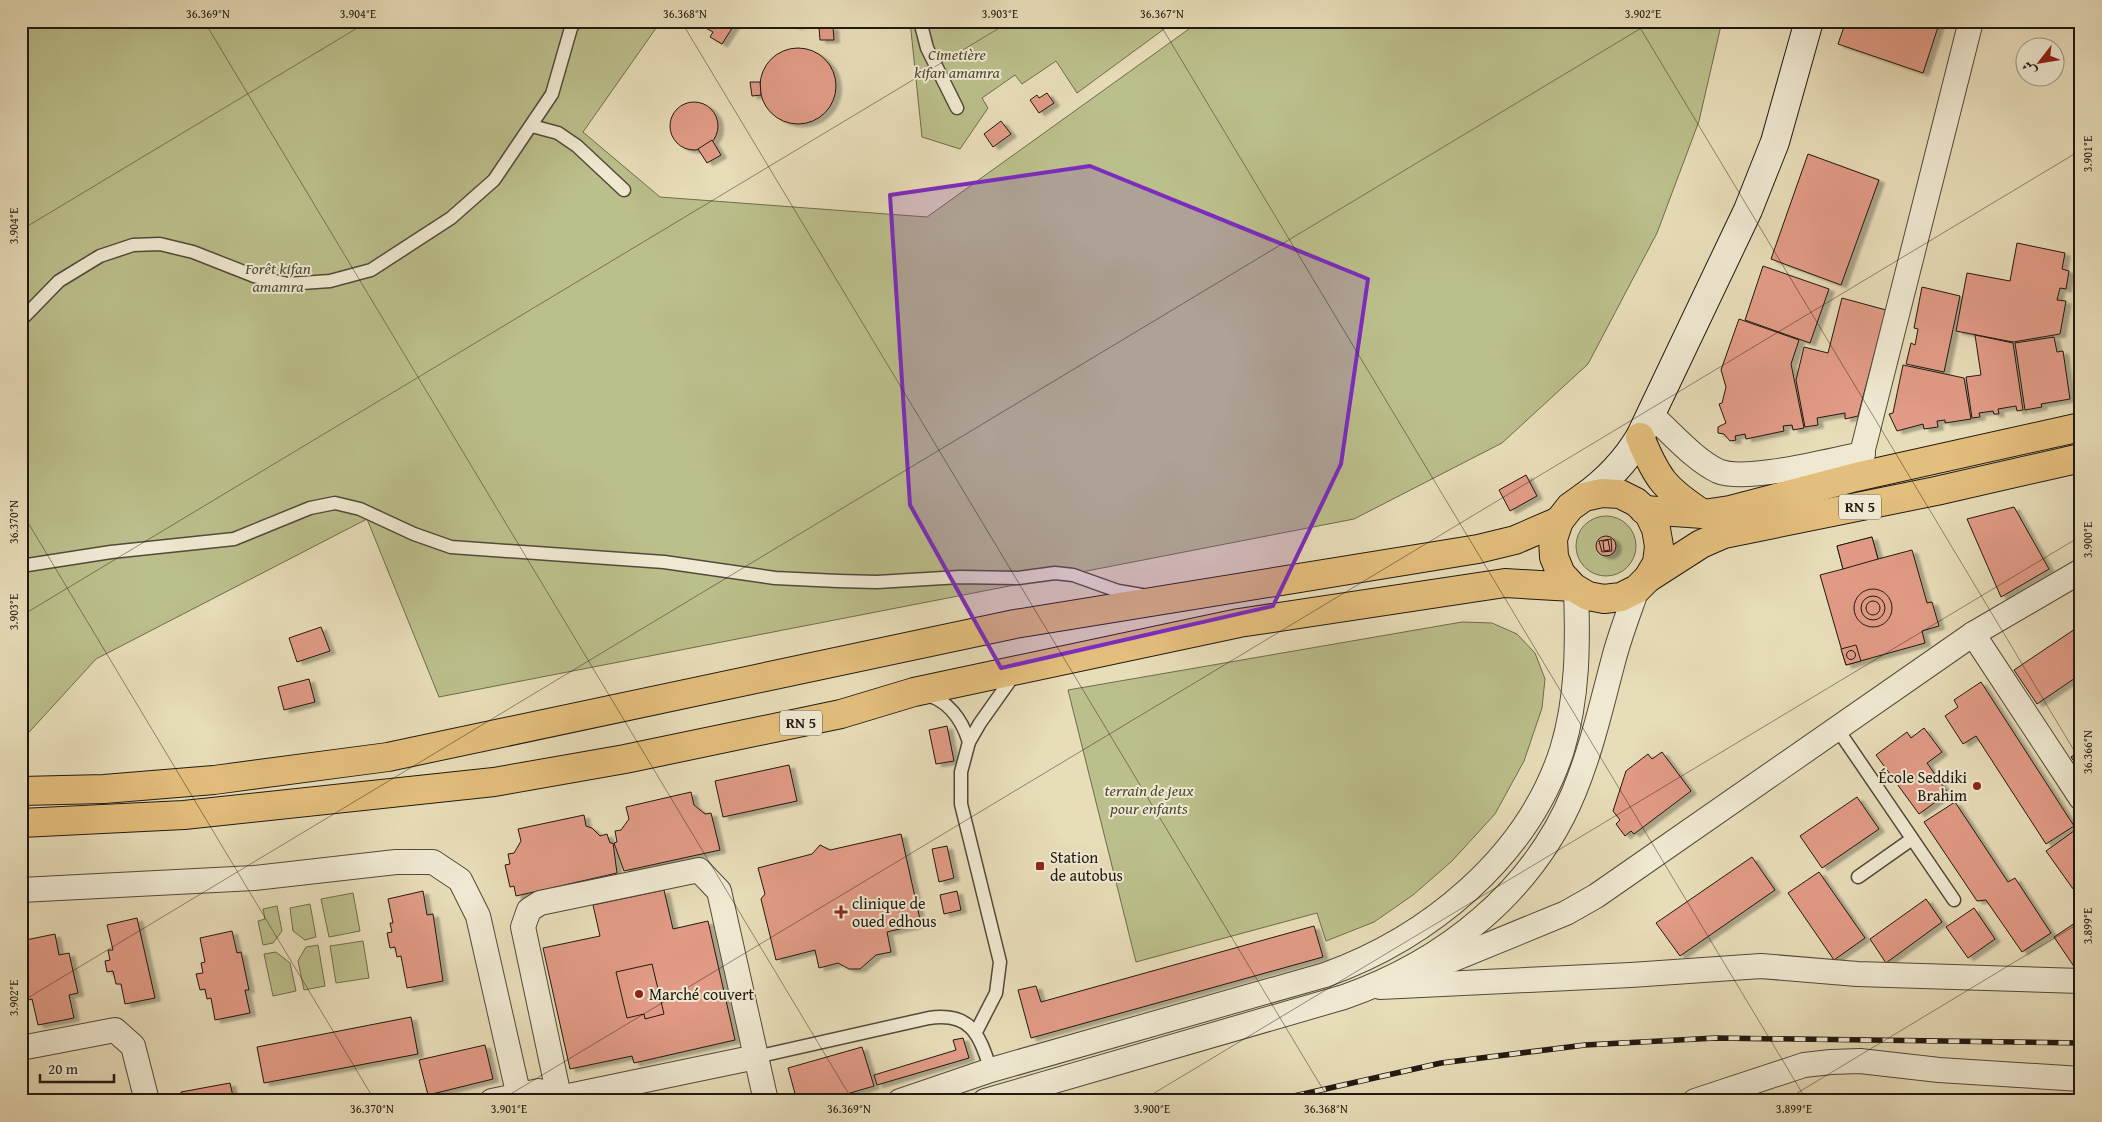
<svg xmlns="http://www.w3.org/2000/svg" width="2102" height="1122" font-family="'Gentium Book Plus',Amiri,serif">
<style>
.green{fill:#bbbf8b;stroke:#6e6c4e}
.building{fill:#e29b86;stroke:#201910;filter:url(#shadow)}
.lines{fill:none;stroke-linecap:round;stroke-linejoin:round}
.lane-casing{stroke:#524a3a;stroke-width:15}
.street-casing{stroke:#524a3a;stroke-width:26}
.secondary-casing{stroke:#201910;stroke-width:30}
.primary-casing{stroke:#201910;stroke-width:30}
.lane{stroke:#f0e9d2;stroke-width:12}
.street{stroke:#f0e9d2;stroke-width:24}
.secondary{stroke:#f0e9d2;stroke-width:28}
.primary{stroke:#e4be7c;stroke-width:28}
.rail-casing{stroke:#201910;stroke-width:5.5}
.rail{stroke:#f0e9d2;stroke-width:4;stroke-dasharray:11;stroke-linecap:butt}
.marked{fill:#7b2cbf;fill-opacity:0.2;stroke:#7b2cbf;stroke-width:4;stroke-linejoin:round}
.ticks{fill:none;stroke:#201910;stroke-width:1;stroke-opacity:0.45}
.poi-dot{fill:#8f2418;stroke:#f0e9d2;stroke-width:2}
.labels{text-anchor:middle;stroke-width:4;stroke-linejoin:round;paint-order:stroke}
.shield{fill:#f0e9d2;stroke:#5e574a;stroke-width:1}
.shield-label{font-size:15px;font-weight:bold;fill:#201910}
.park-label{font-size:16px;font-style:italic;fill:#4e4b35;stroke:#f0e9d2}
.poi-label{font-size:16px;fill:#201910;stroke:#f0e9d2;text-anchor:start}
.neatline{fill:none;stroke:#201910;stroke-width:2}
.ticks-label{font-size:12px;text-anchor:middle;fill:#201910}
</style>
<defs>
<filter id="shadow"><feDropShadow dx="5.5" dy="3" stdDeviation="1" flood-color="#0004"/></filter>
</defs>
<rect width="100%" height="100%" fill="#e8ddb9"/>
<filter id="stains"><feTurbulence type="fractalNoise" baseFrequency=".004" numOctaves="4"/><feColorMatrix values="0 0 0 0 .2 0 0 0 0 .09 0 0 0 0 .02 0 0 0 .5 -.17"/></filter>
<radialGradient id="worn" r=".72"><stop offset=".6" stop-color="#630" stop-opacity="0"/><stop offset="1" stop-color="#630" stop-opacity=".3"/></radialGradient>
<g class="green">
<path d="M21,21H661L583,132L660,197L927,217L1200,21H1722L1699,121L1657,233L1588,364L1502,443L1354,519L439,697L367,519L96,659L21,741Z"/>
<path d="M910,21H1175L1077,93L1056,61L1022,84L1015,75L982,98L988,108L960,149L922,137Z"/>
<circle cx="1606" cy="546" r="30"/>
<path d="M1462,622L1492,623L1517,634L1535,653L1545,679L1542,708L1524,761L1495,814L1452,861L1413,895L1374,922L1326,941L1317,913L1136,962L1068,690Z"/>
<path d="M353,893L360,931L329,937L321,899Z"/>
<path d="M310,904L316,937L305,940L293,931L290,908Z"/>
<path d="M277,906L282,931L273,943L263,945L258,921L265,919L263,909Z"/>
<path d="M363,941L369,978L336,983L330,946Z"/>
<path d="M318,945L325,986L304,990L298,961L306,947Z"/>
<path d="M276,952L290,963L296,991L273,996L264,954Z"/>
</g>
<g class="building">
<path d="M703,21H728L734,25L722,44L710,37L713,32L701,25Z"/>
<path d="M779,21H816L796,26Z"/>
<path d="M1846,21H1940L1923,73L1838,44Z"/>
<path d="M819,27H833L834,40H820Z"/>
<circle cx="798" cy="86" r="38"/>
<path d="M750,82H760L761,95L752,96Z"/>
<path d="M1047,93L1054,103L1039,113L1030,100L1037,95L1039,98Z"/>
<circle cx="694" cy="126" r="24"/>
<path d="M1001,121L1011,134L993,147L984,134Z"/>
<path d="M712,140L721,155L707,163L698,149Z"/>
<path d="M1808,154L1879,180L1841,285L1771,259Z"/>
<path d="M2017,243L2065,253L2062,269L2069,271L2066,289L2060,288L2057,300L2066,301L2060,334L2013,342L1956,331L1967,273L2010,281Z"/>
<path d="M1763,266L1829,289L1810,343L1745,320Z"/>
<path d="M1922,287L1960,296L1944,372L1906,364L1911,343L1915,345L1918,329L1914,328Z"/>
<path d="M1842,298L1886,310L1858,416L1845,419V413L1817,418L1818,425L1805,427L1796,380L1804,347L1828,353Z"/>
<path d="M1739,319L1799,340L1791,364L1804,428L1793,430L1792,425L1783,426L1784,431L1746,439L1745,434L1735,436L1736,440L1730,441L1724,434L1718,433V427L1726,423L1719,404L1722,403L1726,387L1721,370Z"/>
<path d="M1975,335L2013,343L2023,410L2017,411L2016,406L1998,409L1999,414H1994L1993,411L1979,413L1980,417L1972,418L1966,377L1981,375Z"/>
<path d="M2054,337L2057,352L2063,351L2070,399L2041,404L2042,407L2025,410L2015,343Z"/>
<path d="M1903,365L1964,378L1971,419L1945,423V420L1937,421L1938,427L1924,429L1923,424L1897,431L1889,414L1893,413Z"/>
<path d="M1526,475L1537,496L1510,511L1499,490Z"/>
<path d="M2014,507L2049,569L2001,597L1967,519Z"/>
<circle cx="1606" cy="546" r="10"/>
<path d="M1872,537L1878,559L1912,550L1927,603L1932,602L1939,626L1922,631L1925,643L1846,665L1820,575L1843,569L1837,546Z"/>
<path d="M1872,537L1878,559L1843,569L1837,546Z"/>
<path d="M1611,539L1612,551L1602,552L1599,541Z"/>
<path d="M1608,540L1610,550L1604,551L1603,541Z"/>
<circle cx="1873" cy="608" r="19"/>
<circle cx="1873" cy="608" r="12"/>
<circle cx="1873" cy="608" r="7"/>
<path d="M2081,625V674L2037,704L2014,670Z"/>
<path d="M321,627L330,651L297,662L289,638Z"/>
<path d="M1856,645L1861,661L1846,665L1841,649Z"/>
<circle cx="1851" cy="655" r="4.5"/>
<path d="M309,679L315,702L284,710L278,687Z"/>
<path d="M1981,682L2074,826L2046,844L1976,736L1963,744L1945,716L1958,707L1954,700Z"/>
<path d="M947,726L954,761L936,764L929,730Z"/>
<path d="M1924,728L1942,752L1927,763L1948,793L1919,814L1876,755L1907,732L1911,738Z"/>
<path d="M2081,750V771L2071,757Z"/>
<path d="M1662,752L1691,791L1634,834L1631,831L1625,836L1616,824L1620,820L1613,811L1626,771L1648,754L1652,759Z"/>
<path d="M789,765L797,801L723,817L715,781Z"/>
<path d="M691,792L694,805L705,814L711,813L720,850L624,871L614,843L617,842L615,831L621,830L629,819L626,807Z"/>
<path d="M1857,797L1879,829L1822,868L1800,836Z"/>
<path d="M1955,802L2008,882L2015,878L2051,933L2022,952L1986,900L1977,901L1924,822Z"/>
<path d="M584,815L586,826L592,828L600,836L607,834L610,843H613L617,873L516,896L514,886L510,887L505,865L510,864L508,854L514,853L521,841L518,829Z"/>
<path d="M2078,828L2081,831V900L2046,851Z"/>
<path d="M901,834L921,924L887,932L891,952L876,955L860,969H849L838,963L819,968L815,950L776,960L761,899L765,894L758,868L812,854L820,845L830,850Z"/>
<path d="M947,846L954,878L939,882L932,849Z"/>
<path d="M1752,857L1775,890L1680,956L1656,923Z"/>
<path d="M1819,872L1865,938L1834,960L1788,893Z"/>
<path d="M664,890L673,929L708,921L735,1040L634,1063L632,1056L570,1069L543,948L600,936L593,905Z"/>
<path d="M423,891L427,915L433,914L443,981L407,988L401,956L397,957L395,947L390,948L387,933L392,932L390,923H393L388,899Z"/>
<path d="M957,891L961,910L944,914L940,895Z"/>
<path d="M1926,899L1942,922L1886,963L1870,939Z"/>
<path d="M1974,908L1995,939L1968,958L1946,927Z"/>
<path d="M137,918L155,998L125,1004L121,984H116L113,971L107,972L105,961L110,960L108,950H113L107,925Z"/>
<path d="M2081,919V964L2075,968L2054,937Z"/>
<path d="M1314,926L1323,957L1031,1038L1018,990L1036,986L1041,1002Z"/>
<path d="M232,931L237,953L241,952L249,990H245L250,1013L215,1020L211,998L207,999L205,989L200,990L196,974L203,973L201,963L205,962L200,938Z"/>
<path d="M55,934L59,955L69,953L78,993L69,995L74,1018L38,1025L32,999L28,1000L26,989L22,990L21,988V978H24L21,967L26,966L21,941Z"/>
<path d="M652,964L664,1014L645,1019L644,1014L627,1018L616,972Z"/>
<path d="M411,1017L418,1054L264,1083L257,1047Z"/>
<path d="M963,1038L969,1058L877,1085L874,1075L956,1050L953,1040Z"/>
<path d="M485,1045L493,1079L428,1095L419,1060Z"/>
<path d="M862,1047L874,1086L823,1101H797L788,1068Z"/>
<path d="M230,1083L234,1101H182L181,1092Z"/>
</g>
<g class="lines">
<defs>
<g id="lane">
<path d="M920,21L927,48L957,108"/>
<path d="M532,126L558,133L577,146L624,190"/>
<path d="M21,320L59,281L100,256L133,245L160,244L193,252L254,276L288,284L330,281L371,270L451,218L494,180L552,94L571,28L576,21"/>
<path d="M21,566L111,552L234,539L310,508L335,503L360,509L414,534L451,547L664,562L775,578L838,581L877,582L960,577L1018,578L1055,573L1073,575L1118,591L1142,595"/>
<path d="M923,694C948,699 962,720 969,742"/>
<path d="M1836,727L1954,900"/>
<path d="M1858,877L1912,839"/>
<path d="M976,1032L996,993L1000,962L961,804V772L969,742L980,723L1014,675"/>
<path d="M756,1057L929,1018C972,1012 979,1035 991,1070"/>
</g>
<g id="street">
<path d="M1650,414C1670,431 1694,460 1718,471C1746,483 1830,460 1863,454"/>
<path d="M1856,477L1971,21"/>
<path d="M1973,634L2081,798"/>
<path d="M21,890L254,878L396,862H433L460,880L478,916L520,1101"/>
<path d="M1432,968L1566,913L1596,896L1973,634L2081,571"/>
<path d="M1380,987L1631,975L1761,966L1857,974L2081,981"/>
<path d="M21,1048L115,1030L133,1046L147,1101"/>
<path d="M492,1101L539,1091L559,1098L756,1057"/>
<path d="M560,1101L523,927L529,910L540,903L699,870L719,891L766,1101"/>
<path d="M900,1101L991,1070L1325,975C1428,938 1527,858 1562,750C1578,697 1578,644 1576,589"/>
<path d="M985,1101L1344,997C1444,962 1533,892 1574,792C1592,748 1602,703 1614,658C1620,635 1629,612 1637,589"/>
<path d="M1695,1101L1804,1065L1831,1062L1860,1061L1939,1070L2081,1079"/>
</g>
<path id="secondary" d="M1584,497C1608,480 1625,462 1640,437L1748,210L1775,142L1809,21"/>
<g id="primary">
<path d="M1640,437C1657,479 1665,489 1703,514"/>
<path d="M1644,510L1703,514L1730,510L1856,477L2081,427"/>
<path d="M1648,578L1701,544L1724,534L1936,491L2081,458"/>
<path d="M21,791L104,789L214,780L388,757L1015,624L1478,549L1515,540L1559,521"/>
<path d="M21,823L184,815L494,782L625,759L841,714L914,692L1239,623L1505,583L1573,587L1588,596L1604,599L1621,597L1637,589L1648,578L1657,563L1659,546L1656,529L1649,514L1636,502L1620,494L1602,493L1584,497L1570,507L1559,521L1553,539L1554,557L1561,574L1573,587"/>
</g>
</defs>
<use href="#lane" class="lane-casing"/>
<use href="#street" class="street-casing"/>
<use href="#secondary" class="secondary-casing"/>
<use href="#primary" class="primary-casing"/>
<use href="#lane" class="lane"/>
<use href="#street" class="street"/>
<use href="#secondary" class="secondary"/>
<use href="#primary" class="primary"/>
<defs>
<path id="rail" d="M1272,1101L1441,1063L1585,1045L1716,1038L2081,1043"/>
</defs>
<use href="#rail" class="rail-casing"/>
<use href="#rail" class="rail"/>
</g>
<path class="marked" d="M1090,166L1368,279L1341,464L1273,606L1001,668L910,505L890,195Z"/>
<path class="ticks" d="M204,21L853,1101M681,21L1330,1101M1158,21L1807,1101M1636,21L2081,762M21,230L369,21M21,511L375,1101M21,616L1011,21M21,1002L1653,21M499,1101L2081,150M1141,1101L2081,536M1784,1101L2081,922"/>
<g class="poi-dot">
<circle cx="1977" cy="786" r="5"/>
<rect x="1035" y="861" width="10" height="10" rx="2.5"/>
<path d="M838.5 904.5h5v5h5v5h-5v5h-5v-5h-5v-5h5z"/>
<circle cx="639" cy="994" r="5"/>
</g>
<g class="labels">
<g class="shield">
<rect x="1839" y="494.5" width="42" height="25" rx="4"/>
<rect x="780" y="710.5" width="42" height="25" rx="4"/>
</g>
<g class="shield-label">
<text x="1860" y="512">RN 5</text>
<text x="801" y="728">RN 5</text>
</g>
<g class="park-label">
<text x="957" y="60">Cimetière<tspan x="957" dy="18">kifan amamra</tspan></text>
<text x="278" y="274">Forêt kifan<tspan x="278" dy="18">amamra</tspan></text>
<text x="1149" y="796">terrain de jeux<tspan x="1149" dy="18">pour enfants</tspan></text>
</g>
<g class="poi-label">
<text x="1967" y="783" text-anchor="end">École Seddiki<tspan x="1967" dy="18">Brahim</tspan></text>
<text x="1050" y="863">Station<tspan x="1050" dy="18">de autobus</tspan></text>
<text x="852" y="909">clinique de<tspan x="852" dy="18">oued edhous</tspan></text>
<text x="649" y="1000">Marché couvert</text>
</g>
</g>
<rect width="2102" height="1122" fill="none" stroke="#e8ddb9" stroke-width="55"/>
<g transform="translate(2040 62) rotate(239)"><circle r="24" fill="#f0e9d2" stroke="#9d9684"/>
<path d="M0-4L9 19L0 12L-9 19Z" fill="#8f2418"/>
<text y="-8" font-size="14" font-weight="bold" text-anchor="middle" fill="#201910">ش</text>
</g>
<path d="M40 1074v8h74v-8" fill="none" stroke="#201910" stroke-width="2.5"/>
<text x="48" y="1074" font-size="15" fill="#201910" stroke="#f0e9d2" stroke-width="4" paint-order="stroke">20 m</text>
<rect x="28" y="28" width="2046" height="1066" class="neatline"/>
<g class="ticks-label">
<text x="208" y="18">36.369°N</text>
<text x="358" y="18">3.904°E</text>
<text x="685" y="18">36.368°N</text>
<text x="1000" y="18">3.903°E</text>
<text x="1162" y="18">36.367°N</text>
<text x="1643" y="18">3.902°E</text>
<text transform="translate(2088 154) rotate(-90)" y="4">3.901°E</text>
<text transform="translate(14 226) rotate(-90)" y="4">3.904°E</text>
<text transform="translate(14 522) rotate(-90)" y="4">36.370°N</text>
<text transform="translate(2088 540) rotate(-90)" y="4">3.900°E</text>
<text transform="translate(14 612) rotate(-90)" y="4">3.903°E</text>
<text transform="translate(2088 752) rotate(-90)" y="4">36.366°N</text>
<text transform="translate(2088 926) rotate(-90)" y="4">3.899°E</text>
<text transform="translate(14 998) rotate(-90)" y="4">3.902°E</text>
<text x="372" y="1113">36.370°N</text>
<text x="509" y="1113">3.901°E</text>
<text x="849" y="1113">36.369°N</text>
<text x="1152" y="1113">3.900°E</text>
<text x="1326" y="1113">36.368°N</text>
<text x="1794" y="1113">3.899°E</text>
</g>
<rect width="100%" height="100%" filter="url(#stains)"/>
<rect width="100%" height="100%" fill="url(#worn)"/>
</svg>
